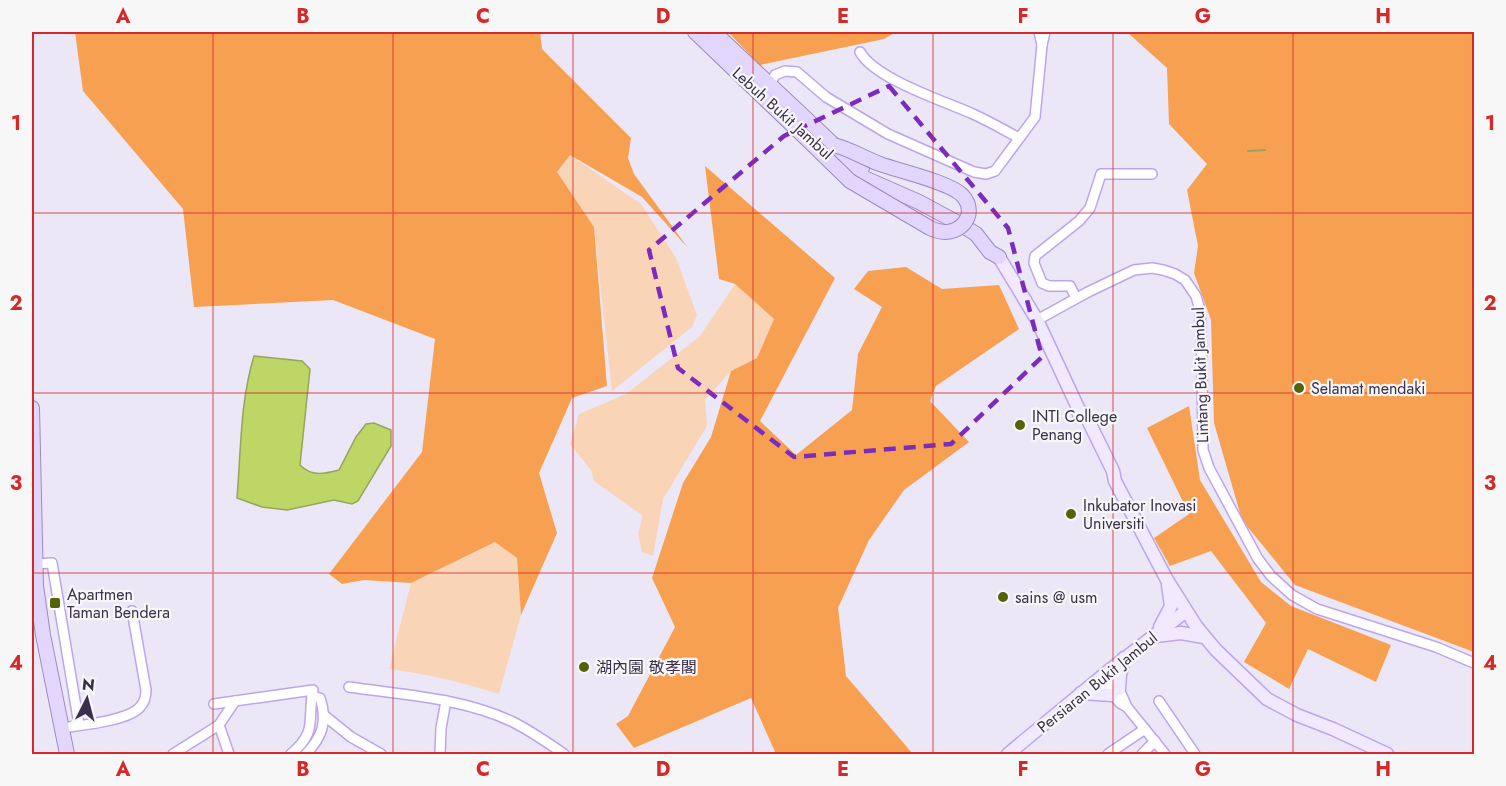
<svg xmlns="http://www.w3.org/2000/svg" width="1506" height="786" font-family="Jost,'Noto Sans SC',sans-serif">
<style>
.green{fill:#fad4b7}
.forest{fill:#f8a052}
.water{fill:#bed666;stroke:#96a45e;stroke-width:1.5}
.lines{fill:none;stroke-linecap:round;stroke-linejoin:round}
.stream{stroke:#96a45e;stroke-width:2}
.street-casing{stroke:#bda4ed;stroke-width:12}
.secondary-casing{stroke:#bda4ed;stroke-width:15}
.primary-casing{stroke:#9c8abf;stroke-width:16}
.street{stroke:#fff;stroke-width:9}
.secondary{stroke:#f1eafe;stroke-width:12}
.primary{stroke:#e3d6fd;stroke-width:14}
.primary-bridge-casing{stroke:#9c8abf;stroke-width:16;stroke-linecap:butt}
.primary-bridge{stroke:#e3d6fd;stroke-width:14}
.marked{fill:none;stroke:#7b2cbf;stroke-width:4.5;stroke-dasharray:12 8;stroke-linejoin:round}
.grid{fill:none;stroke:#d62828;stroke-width:1.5;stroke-opacity:0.55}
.poi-dot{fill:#546308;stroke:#f7f7f7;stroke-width:2}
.labels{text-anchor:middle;stroke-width:4.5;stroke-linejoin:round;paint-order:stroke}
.street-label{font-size:16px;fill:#3a304d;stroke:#f7f7f7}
.poi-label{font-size:16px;fill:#3a304d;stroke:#f7f7f7;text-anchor:start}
.neatline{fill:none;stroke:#d62828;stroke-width:2}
.grid-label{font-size:20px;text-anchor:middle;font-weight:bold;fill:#d62828}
</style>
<rect width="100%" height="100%" fill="#ece7f7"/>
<g class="green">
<path d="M570,155L641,204L676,258L697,315L692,327L612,391L594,227L557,172Z"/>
<path d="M735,284L774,319L757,358L731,371L705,400L707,426L663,499L653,556L642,552L638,534L643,516L594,481L591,470L570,444L579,414L626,394L700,336Z"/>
<path d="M495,542L517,558L521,615L499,694C462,682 427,674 389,669L411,583Z"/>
</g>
<g class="forest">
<path d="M75,32H540L542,49L631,138L628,158L634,174L688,248L642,197L570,155L557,172L594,227L607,386L572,398L539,473L557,533L521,615L517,558L495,542L411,583L364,580L342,584L329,574L422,452L435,339L333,300L194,307L183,209L83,91Z"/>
<path d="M728,32H896L884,39L760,65Z"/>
<path d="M1127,32H1474V652L1295,585L1242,520L1214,423L1211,320L1194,273L1198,246L1187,190L1207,164L1169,124L1167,68Z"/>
<path d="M705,166L835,278L760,421L796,455L852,410L858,354L882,307L854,289L868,271L906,267L942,289L999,285L1019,329L936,386L930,401L969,442L904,490L869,540L838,608L846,676L913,754H776L751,698L634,748L616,724L628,716L675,627L652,578L683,483L711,437L731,371L757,358L774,319L735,284L719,279Z"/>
<path d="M1189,406L1200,480L1261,582L1291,606L1391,645L1376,682L1308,649L1289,689L1244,662L1266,623L1211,551L1170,566L1154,538L1189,514L1147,428Z"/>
</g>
<path class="water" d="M254,356L302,361L310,369L300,465C312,477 324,474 339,470L356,437L366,424L374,423L391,430V446L358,501L352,504L334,500L287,510L262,507L237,498C241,451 240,402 254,356Z"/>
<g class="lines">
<path class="stream" d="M1248,151L1265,150"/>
<defs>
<g id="street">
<path d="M1039,32L1042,45L1045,32"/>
<path d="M860,52C875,79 944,101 973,114C989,121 1004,130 1019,138"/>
<path d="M770,84L775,75L785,71L797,72L826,97L888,134L974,172L986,174L995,171L1035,117L1042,45"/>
<path d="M1076,298L1070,286H1049L1042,283L1034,263L1035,256L1079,221L1090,208L1101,174H1152"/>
<path d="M1037,320L1088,292L1134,270L1152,268L1163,270L1175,274L1185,280L1196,296L1200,310L1202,366L1203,450L1209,468L1258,559L1271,576L1292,595L1317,609L1436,647L1474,663"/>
<path d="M35,564L52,563L79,725"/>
<path d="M1106,673L1119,689L1127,707"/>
<path d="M1099,679L1120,703L1127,707L1165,754"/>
<path d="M349,687C404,695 463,698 513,722C531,731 548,743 564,754"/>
<path d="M1159,701L1195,754"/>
<path d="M214,704L313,690C307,721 318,731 291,754"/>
<path d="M325,716L351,737L381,754"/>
<path d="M219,725L229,754"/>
<path d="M62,728C81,725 128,721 140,707C145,702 146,696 146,690L132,611"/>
<path d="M173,754L219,725L235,701"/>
<path d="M306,754C322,737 328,722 320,698L312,696"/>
<path d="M440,754L441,728L446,701"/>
<path d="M1108,754L1145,729"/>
<path d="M1142,754L1155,741"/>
</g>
<g id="secondary">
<path d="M999,257L1037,320L1079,410V415"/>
<path d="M1079,410L1086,416L1113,471L1115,481L1167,580L1196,626L1216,650L1267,699L1297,715L1333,729L1387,754"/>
<path d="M1160,627L1171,606L1168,585"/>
<path d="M1156,636L1181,633L1204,637"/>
<path d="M1119,689L1120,675L1124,658"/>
<path d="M1081,693L1112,695"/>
<path d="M1008,754L1106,673L1186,611"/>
</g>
<g id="primary">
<path d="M695,32L813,145L853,173L919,202L960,224L976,234L990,252L999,257"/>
<path d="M714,32L850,160L862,168"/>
<path d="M32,408L36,586L43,635L67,754"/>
</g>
</defs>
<use href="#street" class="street-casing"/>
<use href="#secondary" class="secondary-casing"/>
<use href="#primary" class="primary-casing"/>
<use href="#street" class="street"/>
<use href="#secondary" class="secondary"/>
<use href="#primary" class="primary"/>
<defs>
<path id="primary-bridge" d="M813,145L850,181L930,228C957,242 981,215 962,195C949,182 899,171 880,164C864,158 850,149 834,145"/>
</defs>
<use href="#primary-bridge" class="primary-bridge-casing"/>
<use href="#primary-bridge" class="primary-bridge"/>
</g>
<path class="marked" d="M889,86L1008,228L1042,357L951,444L794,457L678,368L649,250L784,136Z"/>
<path class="grid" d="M213,32V754M393,32V754M573,32V754M753,32V754M933,32V754M1113,32V754M1293,32V754M32,213H1474M32,393H1474M32,573H1474"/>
<g class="poi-dot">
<circle cx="1299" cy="388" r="6"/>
<circle cx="1020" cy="425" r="6"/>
<circle cx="1071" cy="514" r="6"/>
<circle cx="1003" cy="597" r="6"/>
<rect x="49" y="597" width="12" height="12" rx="3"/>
<circle cx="584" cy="667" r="6"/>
</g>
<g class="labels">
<g class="street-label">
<text transform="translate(783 113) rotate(42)" y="6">Lebuh Bukit Jambul</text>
<text transform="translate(1200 375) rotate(-92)" y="6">Lintang Bukit Jambul</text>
<text transform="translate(1097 682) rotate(-39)" y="6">Persiaran Bukit Jambul</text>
</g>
<g class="poi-label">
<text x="1311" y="394">Selamat mendaki</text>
<text x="1032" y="422">INTI College<tspan x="1032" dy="18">Penang</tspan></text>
<text x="1083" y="511">Inkubator Inovasi<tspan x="1083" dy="18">Universiti</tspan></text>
<text x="67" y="600">Apartmen<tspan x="67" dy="18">Taman Bendera</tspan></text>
<text x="1015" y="603">sains @ usm</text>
<text x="596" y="673">湖內園 敬孝閣</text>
</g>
</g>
<rect width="1506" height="786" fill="none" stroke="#f7f7f7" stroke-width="66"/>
<g transform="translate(87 699) rotate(6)" stroke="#f7f7f7" stroke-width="4.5" paint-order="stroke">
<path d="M0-4.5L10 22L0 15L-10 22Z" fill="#3a304d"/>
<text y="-9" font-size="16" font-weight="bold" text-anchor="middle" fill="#3a304d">N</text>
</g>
<rect x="33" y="33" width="1440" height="720" class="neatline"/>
<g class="grid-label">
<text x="123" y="23">A</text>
<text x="303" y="23">B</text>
<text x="483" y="23">C</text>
<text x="663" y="23">D</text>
<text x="843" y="23">E</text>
<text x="1023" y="23">F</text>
<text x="1203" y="23">G</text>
<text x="1383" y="23">H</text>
<text x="16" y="130">1</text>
<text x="1490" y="130">1</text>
<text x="16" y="310">2</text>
<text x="1490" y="310">2</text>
<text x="16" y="490">3</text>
<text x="1490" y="490">3</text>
<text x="16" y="670">4</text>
<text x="1490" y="670">4</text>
<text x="123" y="776">A</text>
<text x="303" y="776">B</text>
<text x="483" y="776">C</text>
<text x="663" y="776">D</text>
<text x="843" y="776">E</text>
<text x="1023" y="776">F</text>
<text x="1203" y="776">G</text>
<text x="1383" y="776">H</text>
</g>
</svg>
